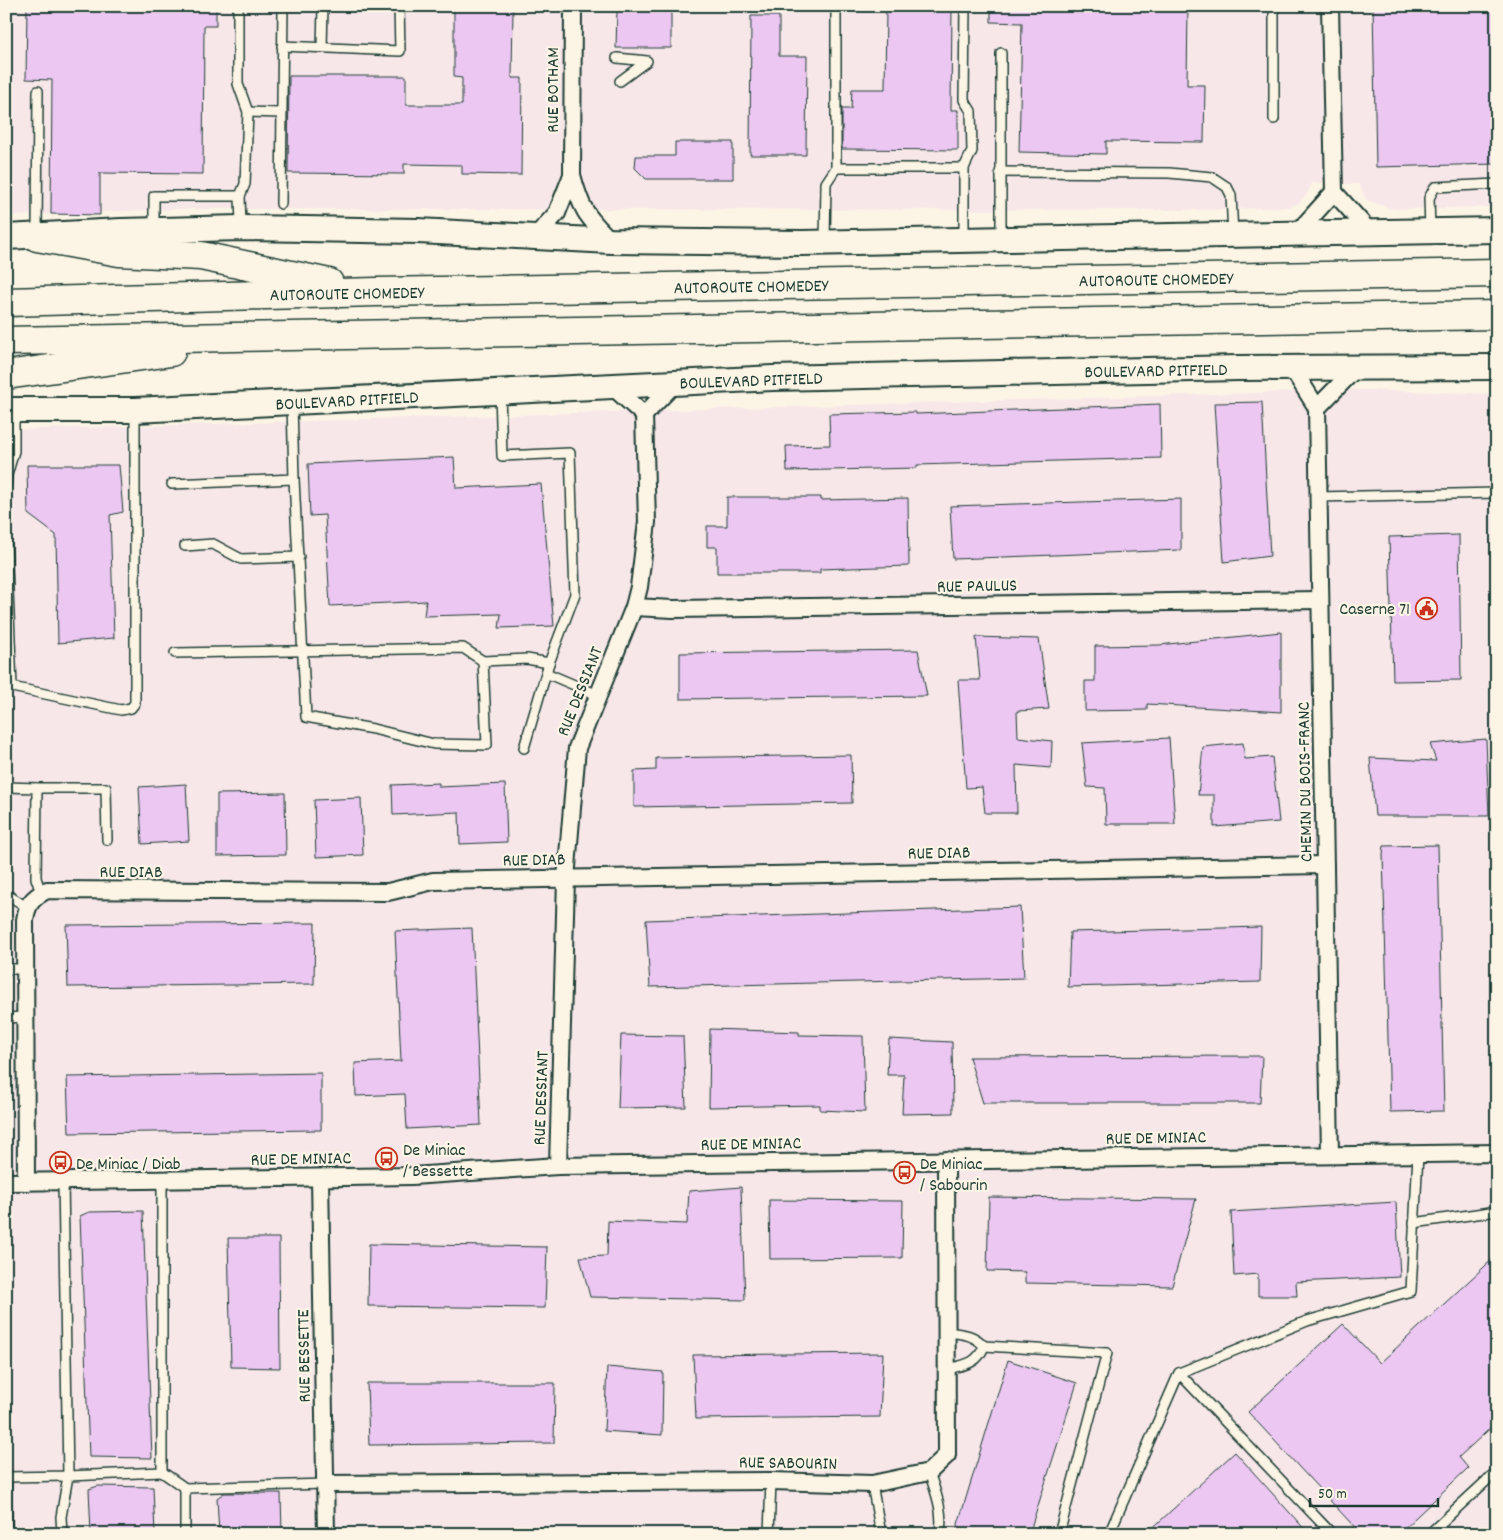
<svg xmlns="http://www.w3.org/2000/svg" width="1503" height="1540" font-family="Dekko,sans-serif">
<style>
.built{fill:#f7e7e9}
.building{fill:#ebc7f2;stroke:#1f3d34}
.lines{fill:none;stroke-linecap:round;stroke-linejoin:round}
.lane-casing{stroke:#1f3d34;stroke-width:12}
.street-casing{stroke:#1f3d34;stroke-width:20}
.secondary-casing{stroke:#1f3d34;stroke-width:28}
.highway-casing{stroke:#1f3d34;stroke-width:31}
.lane{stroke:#fcf5e5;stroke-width:9}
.street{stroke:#fcf5e5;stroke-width:16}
.secondary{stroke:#fcf5e5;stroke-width:24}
.highway{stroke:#fcf5e5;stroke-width:28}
.labels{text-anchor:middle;stroke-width:4.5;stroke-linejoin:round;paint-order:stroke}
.street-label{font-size:18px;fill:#1f3d34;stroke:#fcf5e5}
.poi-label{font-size:18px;fill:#1f3d34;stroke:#fcf5e5;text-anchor:start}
</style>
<rect width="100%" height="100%" fill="#fcf5e5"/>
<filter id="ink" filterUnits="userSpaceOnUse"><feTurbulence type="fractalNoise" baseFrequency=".02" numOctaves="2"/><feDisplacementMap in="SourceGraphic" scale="10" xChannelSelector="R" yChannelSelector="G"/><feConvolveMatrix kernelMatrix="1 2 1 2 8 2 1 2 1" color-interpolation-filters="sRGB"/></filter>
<g filter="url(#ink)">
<g class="built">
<path d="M6,6H1497V207L1393,209L1366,200L1359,184L1312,183L1307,194L1299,203L1290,207L1204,210L178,209L6,216Z"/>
<path d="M1335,389L1497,394V1534H6V430L1288,392Z"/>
</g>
<g class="building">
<path d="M27,6H216V26H204L203,174L100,173V215L51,214L52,80L26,79Z"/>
<path d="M454,6H513L512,78H522L521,175L462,174V165L404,164V174L288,173L289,76H406V105H462V78L454,77Z"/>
<path d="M886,6H952L951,110H958V150L842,149V109H851L852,89H885Z"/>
<path d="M991,6H1188L1187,85H1205L1204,142L1106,141V154L1019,152L1022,23L991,22Z"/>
<path d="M1373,6H1497V164L1376,167Z"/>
<path d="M617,10H671V48H616Z"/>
<path d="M751,16H779V56H807L806,155H750Z"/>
<path d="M675,142H733V179H646L635,168L636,156H675Z"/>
<path d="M1262,402L1270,556L1224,562L1214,403Z"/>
<path d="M1160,404L1161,458L917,465V468L787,471L786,446L830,445L829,414L916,412V414Z"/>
<path d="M454,457L456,488L541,484L554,626L499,628L501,614L424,616L426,601L330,606L325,515L310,516L308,464Z"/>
<path d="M27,465H119L123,512L110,515L114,638L58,643L56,535L28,514Z"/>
<path d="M727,497H821V500L908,498L909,566L820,569V573H717V547H707V526H727Z"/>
<path d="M1181,499V550L953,559L950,506Z"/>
<path d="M1459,535L1461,680L1393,681L1389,537Z"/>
<path d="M1281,632V712L1147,704V710L1085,711V681H1095V646L1159,645Z"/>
<path d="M976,637L1039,639L1049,709L1017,711L1018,737L1052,741L1051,768L1016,765L1017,813H985L982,787L966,788L958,680H980Z"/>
<path d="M918,650L927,696L680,699V653Z"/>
<path d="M1169,738L1175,824H1106L1105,788L1087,787L1082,743Z"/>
<path d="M1486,739L1489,816H1375L1370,758L1436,761L1430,744Z"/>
<path d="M1243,743L1245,759L1272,757L1279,822L1214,827V795H1198L1203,747Z"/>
<path d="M851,755L852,803L634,807V771L656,770V758Z"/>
<path d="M439,783V787L505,784L507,842L460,844L459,812L393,815L392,785Z"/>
<path d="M186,784L189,841L142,844L139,787Z"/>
<path d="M285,793L286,855L217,856V794Z"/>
<path d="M361,798L363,855L316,857L314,800Z"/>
<path d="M1438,845L1444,1111L1390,1112L1383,854L1384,846Z"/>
<path d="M1020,907L1024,978L650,987L646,920Z"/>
<path d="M315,923L314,984L68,987L66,925Z"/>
<path d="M1261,927L1260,982L1068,987L1070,932Z"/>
<path d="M472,928L481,1125L407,1129L405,1094L356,1096L355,1063L401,1061L395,931Z"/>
<path d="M710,1029L799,1032V1035L863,1036L865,1112L820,1110V1105L709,1107Z"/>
<path d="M621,1035L683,1036L686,1107L618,1108Z"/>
<path d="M889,1039L952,1042L953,1113L902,1114L904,1075H887Z"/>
<path d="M1262,1056L1260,1103H983L969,1057Z"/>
<path d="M321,1073V1130L69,1133L67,1077Z"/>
<path d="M741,1187L745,1300L590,1297L580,1257L607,1256L608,1221L687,1224L689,1191Z"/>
<path d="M989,1197L1196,1199L1172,1286L1025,1283V1272L987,1271Z"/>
<path d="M769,1200L903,1201L902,1258L770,1259Z"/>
<path d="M1396,1202L1400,1277L1296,1282L1297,1296H1258V1274L1234,1276L1231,1212Z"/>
<path d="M143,1211L152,1458L89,1457L80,1216L89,1212Z"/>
<path d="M228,1238H279L280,1368L231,1367Z"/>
<path d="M369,1244L547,1247L545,1308L368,1306Z"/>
<path d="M1497,1255V1422L1459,1457L1468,1468L1398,1534H1361L1248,1412L1343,1324L1380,1363Z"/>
<path d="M883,1353L880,1417L696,1419L693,1355Z"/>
<path d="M1008,1360L1077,1383L1029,1534H955Z"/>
<path d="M607,1367L663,1372L662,1435L604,1431Z"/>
<path d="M367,1383H555L554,1443L369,1445Z"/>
<path d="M1235,1452L1309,1534H1146Z"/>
<path d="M98,1486L153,1487L155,1534H91L89,1489Z"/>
<path d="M224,1493H281L282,1534H219L217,1498Z"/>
</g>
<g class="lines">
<defs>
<g id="lane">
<path d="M238,6V84L248,112L245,184L240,196"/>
<path d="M1274,6V119"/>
<path d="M282,46L400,51L399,6"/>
<path d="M322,48L323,6"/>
<path d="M1001,53V238"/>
<path d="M617,58L647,61L620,81"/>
<path d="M248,112L280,113"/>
<path d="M836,168H964"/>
<path d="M1000,172L1169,173L1212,177L1227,187L1231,195L1233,235"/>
<path d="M281,204L283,6"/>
<path d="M154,230V196H240L241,226"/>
<path d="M1430,230L1429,198L1435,187L1497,184"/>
<path d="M37,235L38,91"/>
<path d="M964,238V168L972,151L971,111L964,100L965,6"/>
<path d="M825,241L826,183L836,168V6"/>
<path d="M500,392L502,456L570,453L575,594L549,663L524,748"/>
<path d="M294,479L306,717L373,729L434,744L487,745L483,661L527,659L549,663"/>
<path d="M172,484L294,479L292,403"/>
<path d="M6,486L7,475L14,451V410"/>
<path d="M1318,497L1497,493"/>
<path d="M6,541L12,687L121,710L131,708L135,703V410"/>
<path d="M185,546L213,544L241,559L299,557"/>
<path d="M175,653L463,648L483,661"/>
<path d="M546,673L598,695"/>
<path d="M6,787L37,788L36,878L41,893"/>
<path d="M37,788H106L107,840"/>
<path d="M6,894L27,907"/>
<path d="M6,969H25"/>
<path d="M6,1018L25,1017"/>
<path d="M1414,1223L1497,1211"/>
<path d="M947,1332C962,1334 974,1334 984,1346C978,1364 964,1365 947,1369"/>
<path d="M984,1346L1107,1353L1059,1534"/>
<path d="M1179,1373L1332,1534"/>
<path d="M162,1472L185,1488L325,1484"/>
<path d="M929,1472C935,1490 945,1515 939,1534"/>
<path d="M6,1477L68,1476L63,1181"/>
<path d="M6,1481L7,1534"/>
<path d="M872,1484L881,1534"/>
<path d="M185,1488V1534"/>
<path d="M62,1534L61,1517L68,1476L162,1472V1180"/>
<path d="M769,1534L771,1481"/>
<path d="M1109,1534L1179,1373L1307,1321L1411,1291L1418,1154"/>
<path d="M1429,1534L1497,1471"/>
</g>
<g id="street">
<path d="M573,6L572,175C581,209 586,216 611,241"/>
<path d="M1334,192L1370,232"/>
<path d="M1297,233L1334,192L1330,6"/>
<path d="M535,237L557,213L572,175"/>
<path d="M1292,368L1317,408L1330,1155"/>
<path d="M1317,408L1357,367"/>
<path d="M644,415L675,383"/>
<path d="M634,607L673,609L1320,600"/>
<path d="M558,1166L566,879L577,748L634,607L639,587L647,522L644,415L612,386"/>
<path d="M320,1178L326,1534"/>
<path d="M6,1182L412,1176L558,1166L1497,1153"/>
<path d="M26,1182L25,920C27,904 32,898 47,890L388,892L433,881L1325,865"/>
<path d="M325,1484L771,1481L872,1484L929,1472L947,1455L946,1160"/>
</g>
<g id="secondary">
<path d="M6,237L121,231L241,228L418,231L611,241L802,243L1497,230"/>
<path d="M6,410H135L773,378L1238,368L1497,367"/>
</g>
<g id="highway">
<path d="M37,237L119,252L201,256L329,283"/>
<path d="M6,302L376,292L1497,273"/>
<path d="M6,341L1497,315"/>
<path d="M6,375L171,352"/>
</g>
</defs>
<use href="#lane" class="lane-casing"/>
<use href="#street" class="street-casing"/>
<use href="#secondary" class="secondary-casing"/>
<use href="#highway" class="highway-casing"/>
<use href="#lane" class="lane"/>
<use href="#street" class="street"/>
<use href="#secondary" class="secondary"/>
<use href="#highway" class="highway"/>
</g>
</g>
<defs>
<symbol id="civic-ring" viewBox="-11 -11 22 22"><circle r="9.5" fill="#fcf5e5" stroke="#c8321e" stroke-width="1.5"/><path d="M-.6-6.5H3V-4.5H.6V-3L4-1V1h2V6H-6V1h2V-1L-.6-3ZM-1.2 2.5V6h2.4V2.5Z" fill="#c8321e"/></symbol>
<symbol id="bus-ring" viewBox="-11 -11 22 22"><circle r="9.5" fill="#fcf5e5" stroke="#c8321e" stroke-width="1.5"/><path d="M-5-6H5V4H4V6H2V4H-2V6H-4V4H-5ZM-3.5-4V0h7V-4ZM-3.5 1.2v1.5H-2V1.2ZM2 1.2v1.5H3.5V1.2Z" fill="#c8321e"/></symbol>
</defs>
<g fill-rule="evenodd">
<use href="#civic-ring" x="1414" y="596" width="25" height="25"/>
<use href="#bus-ring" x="374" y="1146" width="25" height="25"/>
<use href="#bus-ring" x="48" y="1150" width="25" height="25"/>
<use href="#bus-ring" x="892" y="1160" width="25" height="25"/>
</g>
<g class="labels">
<g class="street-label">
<text transform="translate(552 90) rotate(-90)" y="6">RUE BOTHAM</text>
<text transform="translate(1156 279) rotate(-1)" y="6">AUTOROUTE CHOMEDEY</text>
<text transform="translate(751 286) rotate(-1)" y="6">AUTOROUTE CHOMEDEY</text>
<text transform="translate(347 293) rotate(-1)" y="6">AUTOROUTE CHOMEDEY</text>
<text transform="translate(1156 370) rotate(-1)" y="6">BOULEVARD PITFIELD</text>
<text transform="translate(751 380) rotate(-2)" y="6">BOULEVARD PITFIELD</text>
<text transform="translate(347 400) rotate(-3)" y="6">BOULEVARD PITFIELD</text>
<text transform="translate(977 585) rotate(-1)" y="6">RUE PAULUS</text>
<text transform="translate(579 691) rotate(-68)" y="6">RUE DESSIANT</text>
<text transform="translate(1304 782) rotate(-91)" y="6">CHEMIN DU BOIS-FRANC</text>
<text transform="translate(939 852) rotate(-1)" y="6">RUE DIAB</text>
<text transform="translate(534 859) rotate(-1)" y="6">RUE DIAB</text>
<text x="131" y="877">RUE DIAB</text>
<text transform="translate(540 1098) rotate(-88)" y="6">RUE DESSIANT</text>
<text transform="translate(1156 1137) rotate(-1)" y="6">RUE DE MINIAC</text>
<text transform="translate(751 1143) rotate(-1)" y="6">RUE DE MINIAC</text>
<text transform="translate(301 1158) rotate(-1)" y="6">RUE DE MINIAC</text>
<text transform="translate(303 1356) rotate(-91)" y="6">RUE BESSETTE</text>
<text transform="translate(788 1462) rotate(1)" y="6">RUE SABOURIN</text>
</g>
<g class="poi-label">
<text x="1410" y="614" text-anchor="end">Caserne 71</text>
<text x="403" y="1155">De Miniac<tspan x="403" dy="21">/ Bessette</tspan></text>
<text x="76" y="1169">De Miniac / Diab</text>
<text x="920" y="1169">De Miniac<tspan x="920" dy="21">/ Sabourin</tspan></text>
</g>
</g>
<rect width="1503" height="1540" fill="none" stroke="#fcf5e5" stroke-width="25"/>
<rect x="12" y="12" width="1478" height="1515" fill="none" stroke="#1f3d34" stroke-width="2" filter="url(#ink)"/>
<path d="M1310 1498v8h128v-8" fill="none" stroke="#1f3d34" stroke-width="2.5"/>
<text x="1318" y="1498" font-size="15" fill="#1f3d34" stroke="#fcf5e5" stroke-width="4" paint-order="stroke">50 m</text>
</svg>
